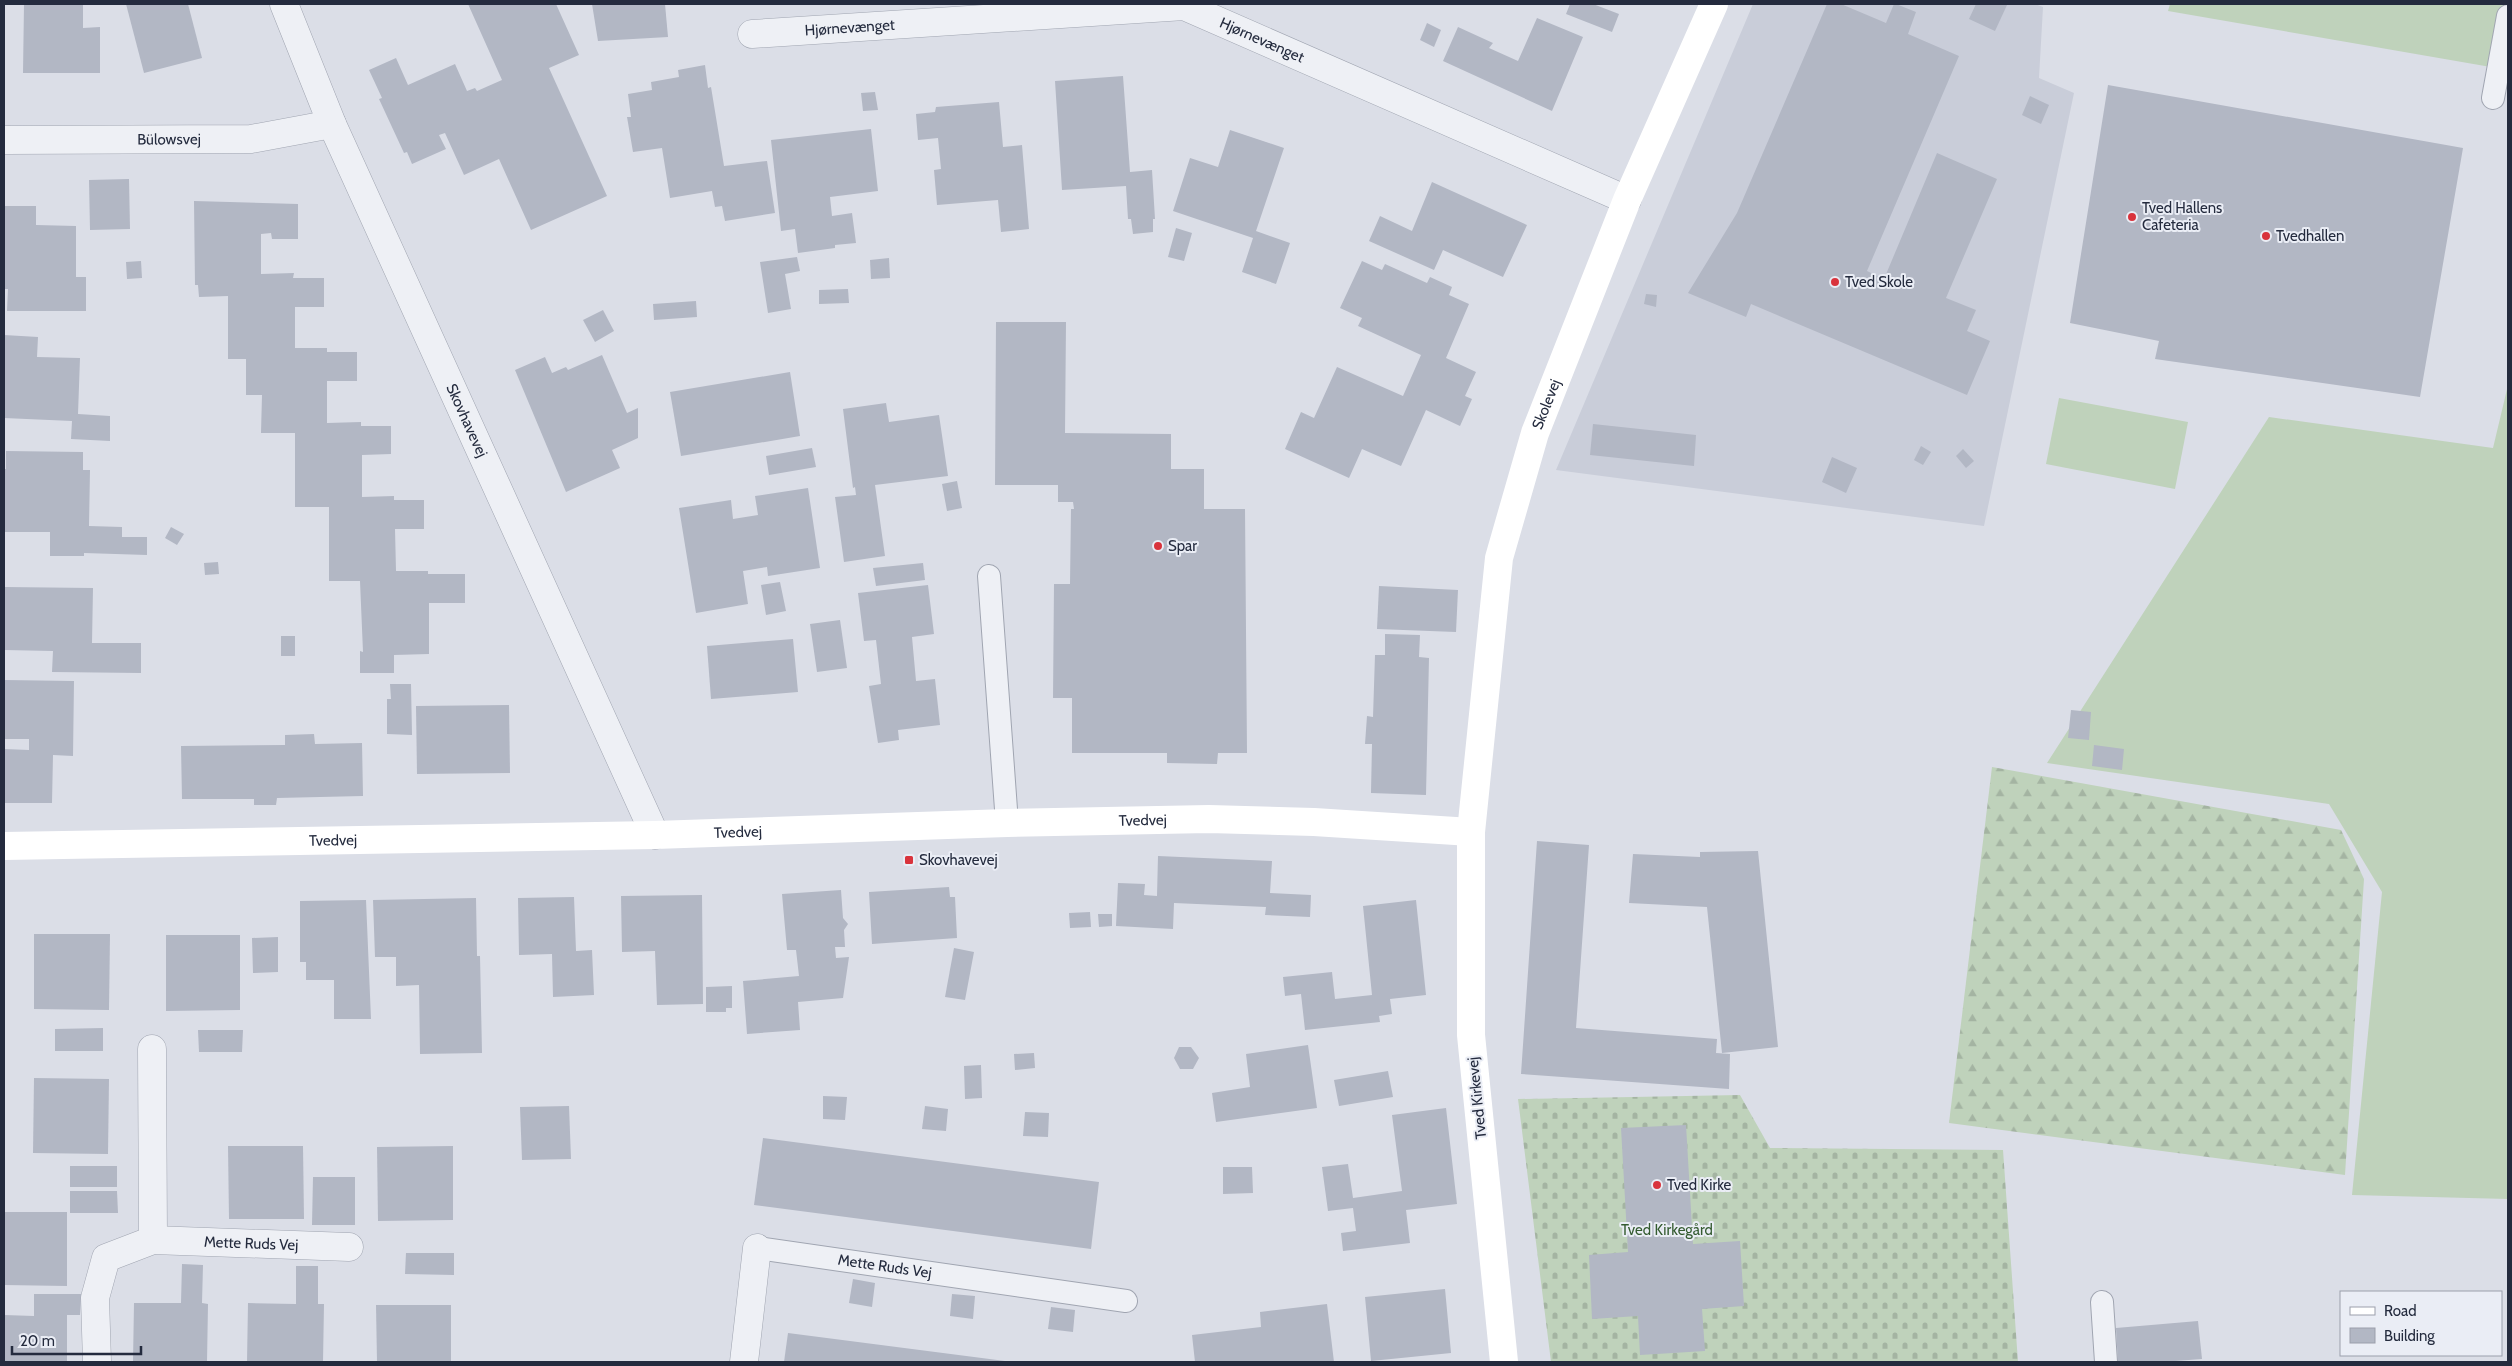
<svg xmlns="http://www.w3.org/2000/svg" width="2512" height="1366" font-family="Cabin,sans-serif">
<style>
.built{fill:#c9cdd9}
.forest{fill:url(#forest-firs)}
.cemetery{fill:url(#cemetery-stones)}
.pitch{fill:#bfd2bb}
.building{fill:#b2b7c4}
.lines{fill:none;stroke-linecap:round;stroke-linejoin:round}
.lane-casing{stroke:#a0a5b1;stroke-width:24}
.street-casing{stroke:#a0a5b1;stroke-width:29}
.lane{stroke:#eef0f5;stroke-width:22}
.street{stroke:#eef0f5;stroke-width:28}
.secondary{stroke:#fff;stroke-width:28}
.poi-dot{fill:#d9333c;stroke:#eaedf5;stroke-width:2}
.labels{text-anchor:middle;stroke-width:4;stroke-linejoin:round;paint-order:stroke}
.street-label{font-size:15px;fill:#242b3e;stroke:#eaedf5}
.poi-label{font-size:15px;fill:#242b3e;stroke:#eaedf5;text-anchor:start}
.park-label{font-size:15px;fill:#345b30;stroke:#eaedf5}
</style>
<defs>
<pattern id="forest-firs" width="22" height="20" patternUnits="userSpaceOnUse" patternTransform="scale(1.25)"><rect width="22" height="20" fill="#bfd2bb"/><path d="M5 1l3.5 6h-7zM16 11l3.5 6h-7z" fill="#a4b4a2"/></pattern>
<pattern id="cemetery-stones" width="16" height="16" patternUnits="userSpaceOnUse" patternTransform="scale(1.25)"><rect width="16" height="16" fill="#bfd2bb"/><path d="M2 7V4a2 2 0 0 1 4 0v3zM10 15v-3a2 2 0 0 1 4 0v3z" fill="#a4b4a2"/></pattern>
</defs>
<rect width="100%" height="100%" fill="#dbdee7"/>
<path class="built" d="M1753,4H2035L2043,7L2039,78L2074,93L1984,526L1556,470Z"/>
<path class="forest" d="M1992,767L2341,830L2364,879L2345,1175L1949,1123Z"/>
<path class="cemetery" d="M1740,1095L1770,1148L2003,1150L2018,1362H1551L1518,1099Z"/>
<g class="pitch">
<path d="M2170,4H2508V70L2168,11Z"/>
<path d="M2508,385V1199L2352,1195L2382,892L2329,804L2047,763L2269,417L2493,448Z"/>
<path d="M2059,398L2188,422L2175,489L2046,464Z"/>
</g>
<g class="building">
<path d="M24,4H83V28L100,27V73H23Z"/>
<path d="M126,4H188L202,58L144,73Z"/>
<path d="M468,4H556L579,55L549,68L607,196L531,230L499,159L464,175L445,133L439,135L446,149L412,164L407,152L404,153L379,99L382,98L369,70L396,58L408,85L455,64L467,91L475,88L477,91L502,80Z"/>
<path d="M592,4H665L668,37L598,41Z"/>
<path d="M1570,4H1593L1619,14L1612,32L1566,14Z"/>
<path d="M1827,4H1841L1886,23L1894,4H1896L1916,12L1908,34L1959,56L1867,271L1884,279L1937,153L1997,179L1946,298L1976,310L1967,331L1990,341L1967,395L1751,304L1746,317L1688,293L1737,213Z"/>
<path d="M1976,4L2007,5L1995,31L1969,19Z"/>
<path d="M1537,18L1583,37L1552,111L1443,61L1458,27L1493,43L1489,48L1518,61Z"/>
<path d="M1427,23L1441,30L1434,47L1420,40Z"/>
<path d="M705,65L708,88L711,87L724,166L767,161L775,213L725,221L722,206L715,207L712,191L670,198L662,148L633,152L627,117H631L628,94L652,90L651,82L679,77L678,70Z"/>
<path d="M1123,76L1130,172L1152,170L1155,219H1153V232L1133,234L1131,219H1128L1126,186L1062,190L1055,81Z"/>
<path d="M2108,85L2463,148L2420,397L2155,359L2159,341L2070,323Z"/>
<path d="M875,92L878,110L863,111L861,93Z"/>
<path d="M2030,96L2049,105L2041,124L2022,115Z"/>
<path d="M999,102L1003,147L1022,145L1029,229L1001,232L998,200L937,205L934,170L941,169L938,138L918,140L916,114L935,112L936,107Z"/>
<path d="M871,129L878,191L830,197L832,216L852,213L856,243L835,245V248L798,253L795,229L781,231L771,140Z"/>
<path d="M1230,130L1284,148L1256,231L1290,243L1276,284L1242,272L1253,238L1173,211L1190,158L1218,167Z"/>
<path d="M129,179L130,229L90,230L89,180Z"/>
<path d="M1432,182L1527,225L1503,277L1443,250L1434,270L1369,241L1380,216L1412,231Z"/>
<path d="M194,201L298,204V239H272L271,233L261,234V274L294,273L293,278H324V307H295V348H327V352H357V381H327V423L361,422V426H391V454L362,455V497L394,496V500H424V529H395L396,571H428V574H465V603H429V654L394,655V673H360V651L363,652L360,581H329V507H295V433H261L262,395H246V359H228V296L199,297L198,285H195Z"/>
<path d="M4,206H36V225L76,226V277H86V311H7L8,289H4Z"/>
<path d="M1176,228L1192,233L1184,261L1168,257Z"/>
<path d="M797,257L800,271L785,274L791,309L768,313L760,262Z"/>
<path d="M889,258L890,278L871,279L870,260Z"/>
<path d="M141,261L142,278L127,279L126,262Z"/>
<path d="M1362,261L1382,270L1385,264L1427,283L1430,277L1452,287L1449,295L1469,304L1446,358L1476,372L1465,396L1472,399L1460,426L1426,410L1401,466L1362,449L1349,478L1285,449L1301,412L1314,418L1337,367L1403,396L1421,355L1358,326L1362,318L1340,308Z"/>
<path d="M848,289L849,303L819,304V290Z"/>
<path d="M1646,294L1657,295L1656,307L1644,304Z"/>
<path d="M696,301L697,317L654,320L653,304Z"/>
<path d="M603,310L614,331L595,342L583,320Z"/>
<path d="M996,322H1066L1065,433L1171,434V469H1204V509H1245L1247,753H1218L1217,764L1167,763V753H1072V698H1053L1054,584H1070L1071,509H1074L1073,502H1058V485H995Z"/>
<path d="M4,335L38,337L37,357L80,358L78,414L110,416V441L71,439L72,421L4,418Z"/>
<path d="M602,355L627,413L638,408V438L612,450L620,468L566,492L515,370L545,357L552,373L566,367L568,370Z"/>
<path d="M790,372L800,436L681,456L670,392Z"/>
<path d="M886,403L889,422L939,415L948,476L875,485L885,556L844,562L835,497L856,495L855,487L853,488L843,409Z"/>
<path d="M1593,424L1696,435L1694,466L1590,455Z"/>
<path d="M1921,446L1931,452L1923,465L1914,460Z"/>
<path d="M812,448L816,467L769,475L766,456Z"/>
<path d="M1963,449L1974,461L1966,468L1956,456Z"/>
<path d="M6,451L83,452V470H90L89,526L122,527V537H147V555L84,553V556H50V532H4V469H6Z"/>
<path d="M1832,457L1857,468L1846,493L1822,482Z"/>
<path d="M957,481L962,508L947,511L942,484Z"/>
<path d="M808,488L820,568L768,576L767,567L743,571L748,604L696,613L679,508L731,500L733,519L758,515L755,496Z"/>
<path d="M171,527L184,534L177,545L165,538Z"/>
<path d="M218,562L219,574L205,575L204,563Z"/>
<path d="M923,563L925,580L876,586L873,568Z"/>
<path d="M780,582L786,611L766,615L761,585Z"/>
<path d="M928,585L934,634L912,637L916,681L935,679L940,725L898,730L899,740L878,743L869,686L881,684L876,640L864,641L858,593Z"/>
<path d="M1379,586L1458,590L1456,632L1377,629Z"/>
<path d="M5,587L93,588L92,643H141V673L52,672L53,651L4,650Z"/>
<path d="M840,620L847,668L817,672L810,624Z"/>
<path d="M1385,634L1420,635L1419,657L1429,658L1426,795L1371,793L1372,744H1365L1367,716L1373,717L1375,655H1385Z"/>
<rect x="281" y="636" width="14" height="20"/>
<path d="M793,639L798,692L711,699L707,646Z"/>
<path d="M4,680L74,681L73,756L53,755L52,803H4V749L29,750V739H4Z"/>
<path d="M390,684H411L412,735L387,734V699H391Z"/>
<path d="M509,705L510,773L417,774L416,706Z"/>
<path d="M2071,710L2091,712L2089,740L2068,738Z"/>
<path d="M314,734L315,744L362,743L363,796L277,798L276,805H254V799H182L181,746L285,745V735Z"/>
<path d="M2094,745L2124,749L2122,770L2092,766Z"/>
<path d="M1537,841L1589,845L1576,1028L1717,1039L1716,1053L1730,1054L1729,1089L1521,1074Z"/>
<path d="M1758,851L1778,1047L1722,1053L1707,907L1629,903L1633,854L1700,857V852Z"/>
<path d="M1158,856L1272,861L1270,893L1311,895L1310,917L1265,915L1266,907L1174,903L1173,929L1116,926L1118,883L1145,884L1144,895L1157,896Z"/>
<path d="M949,887L950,897H955L957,938L872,944L869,892Z"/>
<path d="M841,890L843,918L848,924L844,930L845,947H835L836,958L849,957L843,998L798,1002L800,1030L747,1034L743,981L799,976L796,950H787L782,894Z"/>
<path d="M702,895L703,1004L657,1005L655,951L622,952L621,896Z"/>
<path d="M574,897L576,951L592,950L594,995L553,997L552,954L519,955L518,898Z"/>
<path d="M476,898L477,956H480L482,1053L420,1054L419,985L396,986V957H375L373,900Z"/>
<path d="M366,900L371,1019H334V980H306V962H300V901Z"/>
<path d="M1416,900L1426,995L1390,999L1392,1014L1379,1016L1380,1022L1305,1030L1301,994L1285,996L1283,977L1332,972L1335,999L1372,995L1363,906Z"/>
<path d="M1090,912L1091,927L1070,928L1069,913Z"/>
<path d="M1098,914H1112V926L1099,927Z"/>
<path d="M34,934H110L109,1010L34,1009Z"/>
<path d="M166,935H240V1010L166,1011Z"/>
<path d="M278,937V972L253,973L252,938Z"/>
<path d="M954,948L974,952L965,1000L945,997Z"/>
<path d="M732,986V1008H726V1012H706V987Z"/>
<path d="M103,1028V1051H55V1029Z"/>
<path d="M198,1030H243L242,1052H199Z"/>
<path d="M1308,1045L1317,1108L1216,1122L1212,1093L1250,1087L1246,1054Z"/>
<path d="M1179,1047H1191L1199,1058L1193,1069H1180L1174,1058Z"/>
<path d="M1034,1053L1035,1068L1015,1070L1014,1054Z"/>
<path d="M981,1065L982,1098L965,1099L964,1066Z"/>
<path d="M1388,1071L1393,1097L1339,1106L1334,1080Z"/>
<path d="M34,1078L109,1079L108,1154L33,1153Z"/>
<path d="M823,1096L847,1097L845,1120L823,1119Z"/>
<path d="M569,1106L571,1159L522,1160L520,1107Z"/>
<path d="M925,1106L948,1109L946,1131L922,1129Z"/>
<path d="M1446,1108L1457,1204L1406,1210L1410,1243L1343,1251L1341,1233L1356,1231L1353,1208L1328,1211L1322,1167L1348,1164L1353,1198L1402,1191L1392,1115Z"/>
<path d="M1025,1112L1049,1113L1048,1137L1023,1136Z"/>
<path d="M1686,1125L1693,1244L1740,1241L1744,1306L1702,1309L1705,1351L1640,1355L1638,1316L1592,1319L1589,1255L1628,1252L1621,1128Z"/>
<path d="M763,1138L1099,1182L1091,1249L754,1205Z"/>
<path d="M228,1146H303L304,1219H229Z"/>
<path d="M453,1146V1220L378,1221L377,1147Z"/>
<rect x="70" y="1166" width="47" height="21"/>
<path d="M1223,1167H1252L1253,1193L1223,1194Z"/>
<path d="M313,1177H355V1225H312Z"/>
<path d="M70,1191H117L118,1213H70Z"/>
<path d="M4,1212H67V1286L4,1285Z"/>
<path d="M406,1253H454V1275L405,1274Z"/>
<path d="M182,1264L203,1265L202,1303L208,1304L207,1362H133L134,1303H181Z"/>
<path d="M296,1266H318V1304H324L323,1362H247L248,1303L296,1304Z"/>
<path d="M853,1279L875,1283L872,1307L849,1303Z"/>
<path d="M1445,1289L1451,1353L1371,1361L1365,1297Z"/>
<path d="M34,1294H81L80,1315H67V1362H4V1315L34,1316Z"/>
<path d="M952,1294L975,1296L973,1319L950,1316Z"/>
<path d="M1327,1304L1334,1362H1195L1192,1335L1261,1327L1260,1312Z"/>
<path d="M376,1305H451V1362H377Z"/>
<path d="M1051,1307L1075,1310L1073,1332L1048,1329Z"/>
<path d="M2198,1321L2202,1359L2162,1362H2118L2116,1328Z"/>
<path d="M788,1333L1005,1361V1362H784Z"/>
</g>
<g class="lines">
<defs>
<g id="lane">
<path d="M2493,98L2508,16"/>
<path d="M989,576L1007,823"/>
<path id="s1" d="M757,1248L1126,1301"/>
<path d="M2102,1302L2106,1362"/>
</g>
<g id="street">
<path id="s2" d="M284,4L332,124L655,835"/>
<path id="s3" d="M752,34L1184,6L1627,200"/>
<path id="s4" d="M4,140L251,139L332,124"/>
<path d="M152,1049L153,1240"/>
<path id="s5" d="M97,1362L95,1298L106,1258L153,1240L349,1247"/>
<path d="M744,1362L757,1248"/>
</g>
</defs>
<use href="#lane" class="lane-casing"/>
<use href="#street" class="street-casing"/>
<use href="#lane" class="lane"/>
<use href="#street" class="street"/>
<g class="secondary">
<path id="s6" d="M4,846L655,835L1007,823L1209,819L1314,822L1471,832"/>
<path id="s7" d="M1504,1362L1471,1035V832L1499,558L1535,433L1627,200L1714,4"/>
</g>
</g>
<g class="poi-dot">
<circle cx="2132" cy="217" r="5"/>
<circle cx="2266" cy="236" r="5"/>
<circle cx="1835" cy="282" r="5"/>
<circle cx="1158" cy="546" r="5"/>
<rect x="904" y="855" width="10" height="10" rx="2.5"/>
<circle cx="1657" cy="1185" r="5"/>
</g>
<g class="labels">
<g class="street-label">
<text dy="5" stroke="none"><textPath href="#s3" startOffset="98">Hjørnevænget</textPath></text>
<text dy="5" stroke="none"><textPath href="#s3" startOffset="518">Hjørnevænget</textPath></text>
<text dy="5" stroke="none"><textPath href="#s4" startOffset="165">Bülowsvej</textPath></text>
<text dy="5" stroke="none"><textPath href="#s7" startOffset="968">Skolevej</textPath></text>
<text dy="5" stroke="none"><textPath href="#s2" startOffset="455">Skovhavevej</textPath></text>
<text dy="5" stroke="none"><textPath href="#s6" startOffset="1139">Tvedvej</textPath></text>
<text dy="5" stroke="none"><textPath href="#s6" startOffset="734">Tvedvej</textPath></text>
<text dy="5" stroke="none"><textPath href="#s6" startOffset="329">Tvedvej</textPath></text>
<text transform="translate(1477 1098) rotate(-96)" y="5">Tved Kirkevej</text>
<text dy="5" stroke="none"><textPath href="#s5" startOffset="254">Mette Ruds Vej</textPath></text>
<text dy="5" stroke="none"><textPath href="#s1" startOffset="129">Mette Ruds Vej</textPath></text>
</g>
<g class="poi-label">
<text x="2142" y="213">Tved Hallens<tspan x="2142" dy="17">Cafeteria</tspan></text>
<text x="2276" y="241">Tvedhallen</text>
<text x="1845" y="287">Tved Skole</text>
<text x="1168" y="551">Spar</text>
<text x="919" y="865">Skovhavevej</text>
<text x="1667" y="1190">Tved Kirke</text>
</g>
<g class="park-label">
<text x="1667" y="1235">Tved Kirkegård</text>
</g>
</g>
<rect width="2512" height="1366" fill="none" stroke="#242b3e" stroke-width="10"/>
<rect x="2340" y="1291" width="162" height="65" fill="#eaedf5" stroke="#9b9fac"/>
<rect x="2350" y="1307" width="25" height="8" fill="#ffffff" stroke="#9b9fac"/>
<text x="2384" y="1316" font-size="15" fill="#242b3e">Road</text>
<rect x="2350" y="1328" width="25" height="15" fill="#b2b7c4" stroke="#9b9fac"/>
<text x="2384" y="1341" font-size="15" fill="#242b3e">Building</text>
<path d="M12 1346v8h129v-8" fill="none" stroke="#242b3e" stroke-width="2.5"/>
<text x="20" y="1346" font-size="15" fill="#242b3e" stroke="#eaedf5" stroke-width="4" paint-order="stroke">20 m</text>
</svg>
